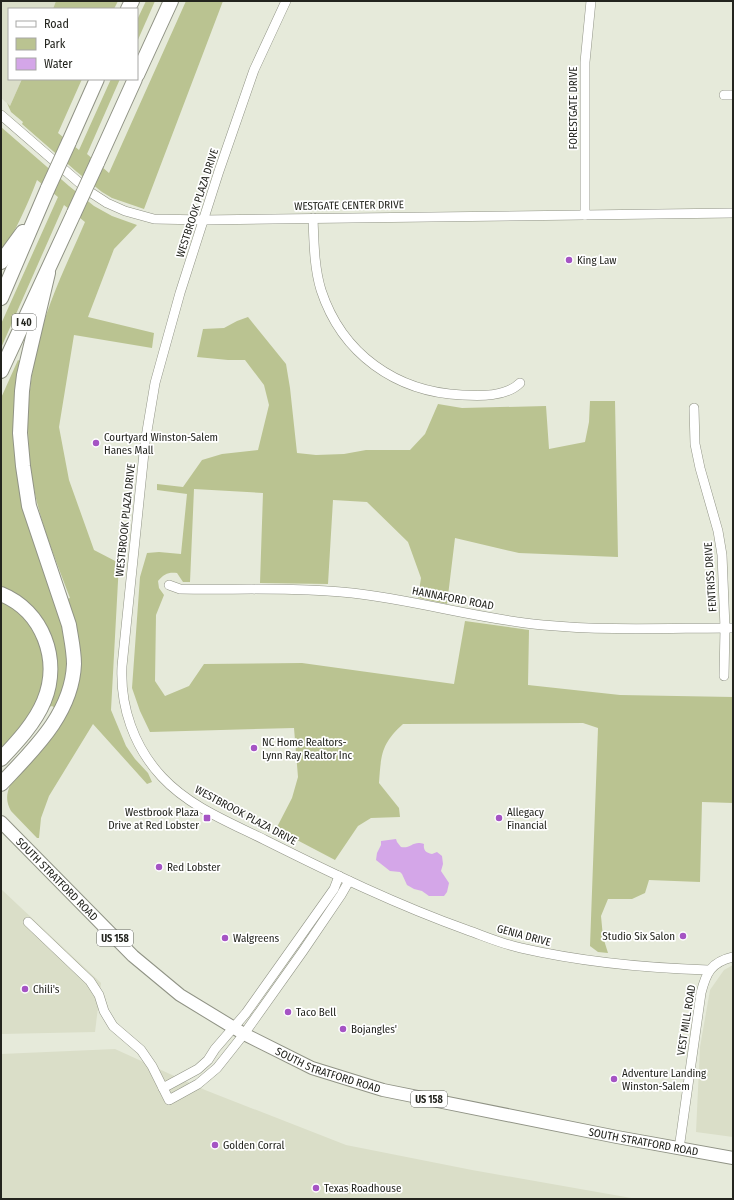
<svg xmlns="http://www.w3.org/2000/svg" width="734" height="1200" font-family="'Fira Sans Condensed',sans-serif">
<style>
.built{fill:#dadec8}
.green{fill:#bac391}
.water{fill:#d4a6e8}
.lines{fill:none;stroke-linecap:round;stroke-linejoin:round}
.minor-casing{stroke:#909385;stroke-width:10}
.major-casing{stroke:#909385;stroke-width:14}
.highway-casing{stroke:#909385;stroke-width:16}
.minor{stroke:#fff;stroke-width:9}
.major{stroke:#fff;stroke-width:12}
.highway{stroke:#fff;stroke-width:14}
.highway-bridge-casing{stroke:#909385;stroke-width:16;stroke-linecap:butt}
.highway-bridge{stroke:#fff;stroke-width:14}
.poi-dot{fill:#a554c4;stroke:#fff;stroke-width:1.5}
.labels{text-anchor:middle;stroke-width:3.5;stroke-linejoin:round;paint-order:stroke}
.shield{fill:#fff;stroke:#656662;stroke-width:1}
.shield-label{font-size:10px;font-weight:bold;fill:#23241e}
.street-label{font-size:11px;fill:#23241e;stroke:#fff}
.poi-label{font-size:11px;fill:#23241e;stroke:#fff;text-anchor:start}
</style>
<rect width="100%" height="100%" fill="#e6eada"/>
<g class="built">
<path d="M1,1H56L53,9H9V79H22L10,106L1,98Z"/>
<path d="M1,889L101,983L95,1032L1,1034Z"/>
<path d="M733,965V1137L696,1132L700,1047L710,990L724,970Z"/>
<path d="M115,1049L205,1090L346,1145L472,1170L637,1199H1V1054Z"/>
</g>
<g class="green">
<path d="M56,1H118L114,9H53Z"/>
<path d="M146,1H155L137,42V20Z"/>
<path d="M186,1H223L144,209L112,198L102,192L77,172L22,124L23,122L11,112L7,103L10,106L22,79H82L58,133L79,150L111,79H120L87,154L109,173Z"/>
<path d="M1,127L69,186L94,206L112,216L137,225L114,249L88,317L154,333L152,348L74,335L59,427L69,480L94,550L119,563L111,710L126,746L135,759L148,773L152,782L147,784L93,724L49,796L41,818L39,838H37L11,811C6,802 6,795 10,785L56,733L64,720L74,696L67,599L70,598C57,563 43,530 35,494C25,448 26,399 36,353C45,307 67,264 85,222L64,205L1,348V324L58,197L37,180C27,206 16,230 1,254Z"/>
<path d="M248,317L286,364L290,388L297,453L316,455L344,454L366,450H410L425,434L438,404L462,408L546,406L549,449L585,442L589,422L590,401H615L618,557L519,553L455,538L447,604L418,598L421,578L408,542L367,502L333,500L328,584L260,583L263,493L194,489L190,582H183L177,573C168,572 164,574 158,581L159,588L164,595L156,615L155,681L165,696L189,686L204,664L302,663L454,684L465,621L529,630L528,685L620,695L733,697V803L702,802L700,882L649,880L645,893L632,899H608L601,916L603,937L608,953L598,952L590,946L598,728L583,723L403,724C381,744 381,755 379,783L399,808L400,817L371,818L358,826L335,860L276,829L292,798L298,777L294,728L150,732L140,711L132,688L140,577L147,553L159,552L181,554L187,494L157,490V484L183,487L202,460L222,454L258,450L269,405L264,385L245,360H228L197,357L203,329L224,328L237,321Z"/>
<path d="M18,360L22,362L29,529L51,588L67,639V677L62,695L55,708L52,706L49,707L55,652L1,590V398Z"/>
<path d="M1,599L32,623L47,667L34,712L1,753Z"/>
</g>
<path class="water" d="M396,839L397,842L401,847C411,849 413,840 424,844C423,850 426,853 432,854L437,852L442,856L443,864L441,871L449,883L447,892L444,896H429L422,891L414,889L407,885L402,874L400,872L390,871L376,860L377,853L381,845V841Z"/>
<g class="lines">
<defs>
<g id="minor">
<path d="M286,1L254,70L219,171L180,293L155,383L145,443L122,666C120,707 134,747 162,777C190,807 229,822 265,840C331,873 397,905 467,930C484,936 502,944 521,948C582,962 645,968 708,970"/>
<path d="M724,95H733"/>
<path d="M1,115L90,192L107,203L125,211L154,219L204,220L733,213"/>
<path d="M585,215V62L591,1"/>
<path d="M313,218C314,242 314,267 321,290C342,354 396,392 462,395C480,396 506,397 520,383"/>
<path d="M694,408L695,444L700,468L718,531L722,555L725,628L724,676"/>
<path d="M169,585L180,589C237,590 295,587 352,593C416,600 478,619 543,625C606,631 670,628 733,628"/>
<path d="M28,922L90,981L99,995L104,1011L113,1026L141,1050L152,1066L169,1100L198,1084L217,1068L244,1034L303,951L341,895L349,881"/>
<path d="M163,1088L198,1069L208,1060L215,1049L246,1013L300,937L334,889L339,876"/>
<path d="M679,1149L701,993C706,973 711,962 733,957"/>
</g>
<g id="major">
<path id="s1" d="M1,822L133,956L180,995L244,1034L312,1068L383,1090L617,1137L733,1158"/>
</g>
<g id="highway">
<path d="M128,9L132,1"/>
<path d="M137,75L171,1"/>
<path d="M69,142L97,79"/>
<path d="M97,163L135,79"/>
<path d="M1,262L23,232"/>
<path d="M1,298L48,188"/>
<path d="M1,371L74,213"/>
<path d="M1,594C43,611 61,660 44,701C35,723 17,742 1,759"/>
<path d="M1,784C33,750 72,714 74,664C74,651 71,638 69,625L29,506L23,466L20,433L22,391L24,375L48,273"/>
</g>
</defs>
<use href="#minor" class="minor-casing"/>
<use href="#major" class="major-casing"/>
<use href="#highway" class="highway-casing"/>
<use href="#minor" class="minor"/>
<use href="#major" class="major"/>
<use href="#highway" class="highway"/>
<defs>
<g id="highway-bridge">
<path d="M48,188L69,142"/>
<path d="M74,213L97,163"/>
</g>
</defs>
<use href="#highway-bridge" class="highway-bridge-casing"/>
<use href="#highway-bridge" class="highway-bridge"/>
</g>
<g class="poi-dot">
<circle cx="569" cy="260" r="4"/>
<circle cx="96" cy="443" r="4"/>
<circle cx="254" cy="748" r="4"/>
<rect x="203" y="814" width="8" height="8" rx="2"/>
<circle cx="499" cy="818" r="4"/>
<circle cx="159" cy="867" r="4"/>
<circle cx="683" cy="936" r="4"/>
<circle cx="225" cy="938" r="4"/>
<circle cx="25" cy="989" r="4"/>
<circle cx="288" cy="1012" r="4"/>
<circle cx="343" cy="1029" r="4"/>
<circle cx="614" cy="1079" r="4"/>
<circle cx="215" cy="1145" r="4"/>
<circle cx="316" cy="1188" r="4"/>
</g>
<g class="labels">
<g class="shield">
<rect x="12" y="314" width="24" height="16" rx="3"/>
<rect x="97" y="930" width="36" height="16" rx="3"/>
<rect x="411" y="1091" width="36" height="16" rx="3"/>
</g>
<g class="shield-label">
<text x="24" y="326">I 40</text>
<text x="115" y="942">US 158</text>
<text x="429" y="1103">US 158</text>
</g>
<g class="street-label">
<text transform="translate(573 108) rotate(-90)" y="4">FORESTGATE DRIVE</text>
<text transform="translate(197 203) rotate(-72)" y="4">WESTBROOK PLAZA DRIVE</text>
<text transform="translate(349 205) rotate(-1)" y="4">WESTGATE CENTER DRIVE</text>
<text transform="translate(125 520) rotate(-84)" y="4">WESTBROOK PLAZA DRIVE</text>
<text transform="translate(710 577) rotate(-94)" y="4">FENTRISS DRIVE</text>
<text transform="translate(453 598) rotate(11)" y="4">HANNAFORD ROAD</text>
<text transform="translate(246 815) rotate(28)" y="4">WESTBROOK PLAZA DRIVE</text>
<text dy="4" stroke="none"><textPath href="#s1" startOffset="80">SOUTH STRATFORD ROAD</textPath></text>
<text transform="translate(524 935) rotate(15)" y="4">GENIA DRIVE</text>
<text transform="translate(686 1020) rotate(-81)" y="4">VEST MILL ROAD</text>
<text dy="4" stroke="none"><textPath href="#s1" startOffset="416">SOUTH STRATFORD ROAD</textPath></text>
<text dy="4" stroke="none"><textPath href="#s1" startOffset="740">SOUTH STRATFORD ROAD</textPath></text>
</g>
<g class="poi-label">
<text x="577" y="264">King Law</text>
<text x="104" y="441">Courtyard Winston-Salem<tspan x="104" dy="13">Hanes Mall</tspan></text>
<text x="262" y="746">NC Home Realtors-<tspan x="262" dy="13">Lynn Ray Realtor Inc</tspan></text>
<text x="199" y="816" text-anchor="end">Westbrook Plaza<tspan x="199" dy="13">Drive at Red Lobster</tspan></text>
<text x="507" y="816">Allegacy<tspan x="507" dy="13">Financial</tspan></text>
<text x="167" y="871">Red Lobster</text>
<text x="675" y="940" text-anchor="end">Studio Six Salon</text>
<text x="233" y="942">Walgreens</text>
<text x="33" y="993">Chili's</text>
<text x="296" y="1016">Taco Bell</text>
<text x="351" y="1033">Bojangles'</text>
<text x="622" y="1077">Adventure Landing<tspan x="622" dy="13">Winston-Salem</tspan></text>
<text x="223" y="1149">Golden Corral</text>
<text x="324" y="1192">Texas Roadhouse</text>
</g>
</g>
<rect width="734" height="1200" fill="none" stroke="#23241e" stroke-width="4"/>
<rect x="8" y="8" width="130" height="72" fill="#ffffff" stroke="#a7a7a5"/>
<rect x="16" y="21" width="20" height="6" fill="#ffffff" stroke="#a7a7a5"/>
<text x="44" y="28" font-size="12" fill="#23241e">Road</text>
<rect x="16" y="38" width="20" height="12" fill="#bac391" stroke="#a7a7a5"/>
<text x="44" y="48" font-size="12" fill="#23241e">Park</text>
<rect x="16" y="58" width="20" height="12" fill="#d4a6e8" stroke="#a7a7a5"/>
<text x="44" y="68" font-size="12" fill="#23241e">Water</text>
</svg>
